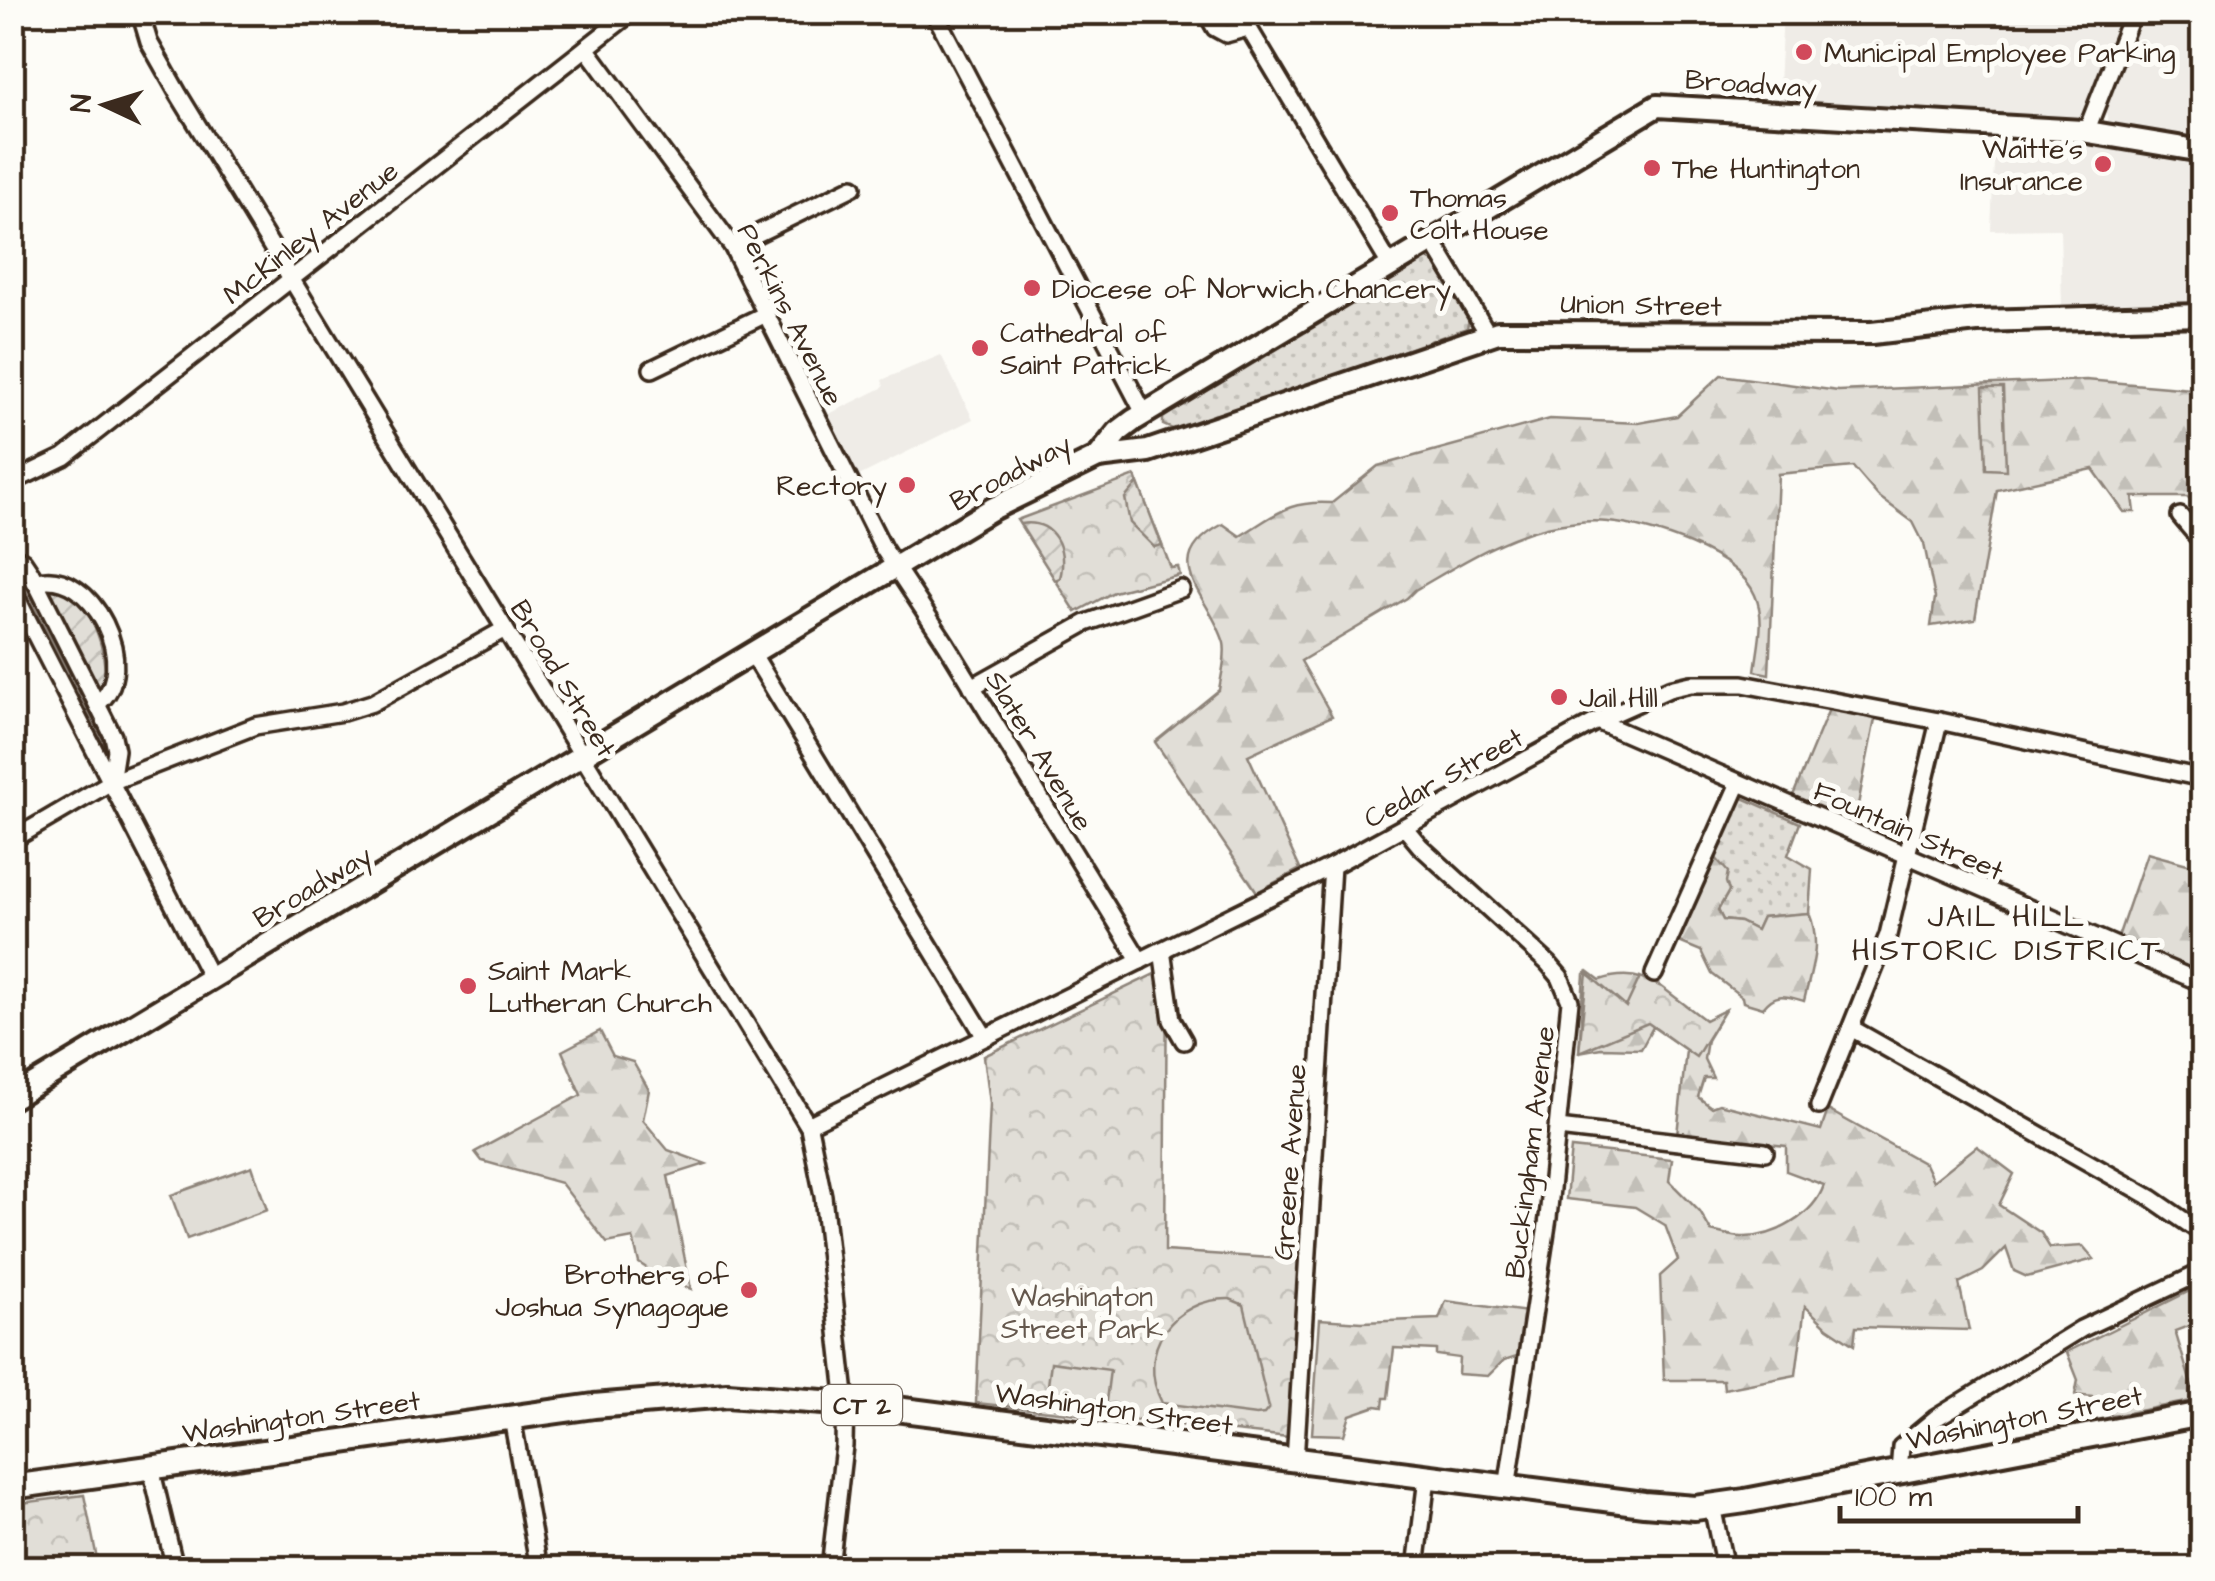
<svg xmlns="http://www.w3.org/2000/svg" width="2215" height="1581" font-family="'Architects Daughter',sans-serif">
<style>
.built{fill:#efece7}
.grass{fill:url(#grass-dots);stroke:#8e847a;stroke-width:2.5}
.forest{fill:url(#forest-firs);stroke:#8e847a;stroke-width:2.5}
.park{fill:url(#park-crowns);stroke:#8e847a;stroke-width:2.5}
.garden{fill:url(#garden-furrows);stroke:#8e847a;stroke-width:2.5}
.pitch{fill:#e1ded7;stroke:#8e847a;stroke-width:2.5}
.lines{fill:none;stroke-linecap:round;stroke-linejoin:round}
.minor-casing{stroke:#3b2a1e;stroke-width:22}
.major-casing{stroke:#3b2a1e;stroke-width:28}
.highway-casing{stroke:#3b2a1e;stroke-width:30}
.minor{stroke:#fdfcf7;stroke-width:15}
.major{stroke:#fdfcf7;stroke-width:20}
.highway{stroke:#fdfcf7;stroke-width:22}
.poi-dot{fill:#d1495b;stroke:#fdfcf7;stroke-width:4}
.labels{text-anchor:middle;stroke-width:10;stroke-linejoin:round;paint-order:stroke}
.shield{fill:#fdfcf7;stroke:#75695f;stroke-width:2.5}
.shield-label{font-size:25px;font-weight:bold;fill:#3b2a1e}
.poi-label{font-size:28px;fill:#3b2a1e;stroke:#fdfcf7;text-anchor:start}
.street-label{font-size:28px;fill:#3b2a1e;stroke:#fdfcf7}
.park-label{font-size:28px;fill:#64574c;stroke:#fdfcf7}
.neighbourhood-label{font-size:30px;letter-spacing:2.5px;fill:#3b2a1e;stroke:#fdfcf7}
</style>
<defs>
<pattern id="grass-dots" width="8" height="8" patternUnits="userSpaceOnUse" patternTransform="scale(2.5)"><rect width="8" height="8" fill="#e1ded7"/><path d="M2 2h.1M6 6h.1" fill="none" stroke="#c2bfb8" stroke-width="1.8" stroke-linecap="round"/></pattern>
<pattern id="forest-firs" width="22" height="20" patternUnits="userSpaceOnUse" patternTransform="scale(2.5)"><rect width="22" height="20" fill="#e1ded7"/><path d="M5 1l3.5 6h-7zM16 11l3.5 6h-7z" fill="#c2bfb8"/></pattern>
<pattern id="park-crowns" width="20" height="18" patternUnits="userSpaceOnUse" patternTransform="scale(2.5)"><rect width="20" height="18" fill="#e1ded7"/><path d="M2 6a3 3 0 1 1 6 0M12 15a3 3 0 1 1 6 0" fill="none" stroke="#c2bfb8"/></pattern>
<pattern id="garden-furrows" width="10" height="10" patternUnits="userSpaceOnUse" patternTransform="scale(2.5)"><rect width="10" height="10" fill="#e1ded7"/><path d="M-1 1l2-2M0 10L10 0M9 11l2-2" fill="none" stroke="#c2bfb8"/></pattern>
</defs>
<rect width="100%" height="100%" fill="#fdfcf7"/>
<filter id="ink" filterUnits="userSpaceOnUse"><feTurbulence type="fractalNoise" baseFrequency=".01" numOctaves="2"/><feDisplacementMap in="SourceGraphic" scale="20" xChannelSelector="R" yChannelSelector="G"/><feConvolveMatrix kernelMatrix="1 2 1 2 8 2 1 2 1" color-interpolation-filters="sRGB"/></filter>
<g filter="url(#ink)">
<g class="built">
<path d="M1783,13H2124L2083,119L1778,101Z"/>
<path d="M2141,13H2202V139L2108,121L2105,108Z"/>
<path d="M1995,139L2104,146L2202,162V303L2062,308L2060,229L1991,230Z"/>
<path d="M941,355L973,419L859,476L829,414L884,387L882,380Z"/>
</g>
<g class="grass">
<path d="M1427,259L1437,264L1469,319L1467,328L1177,431L1163,425V418L1169,414Z"/>
<path d="M1741,797L1800,823L1788,855L1812,869L1809,913L1762,917L1756,930L1740,922L1723,920L1718,910L1729,891L1714,856Z"/>
</g>
<g class="forest">
<path d="M1721,375L1838,391L2086,380L2202,390V512L2187,497H2133L2135,512H2124L2093,469L1997,490L1975,619L1931,626L1935,598L1924,544L1913,522L1878,496L1853,467L1778,474L1769,674L1755,671C1758,645 1766,620 1755,595C1737,553 1651,526 1608,522C1588,520 1566,523 1547,527C1498,539 1457,566 1415,590L1407,598L1301,661L1332,716L1248,755L1300,869L1257,892L1155,742L1219,690C1221,676 1227,656 1224,643C1210,595 1154,561 1223,524L1240,536C1277,514 1288,500 1332,503L1378,466L1550,419L1639,423L1677,416Z"/>
<path d="M1829,709L1875,719L1854,825L1792,798Z"/>
<path d="M2147,853L2202,868V972L2117,940Z"/>
<path d="M1714,856L1728,872L1726,882L1729,891L1718,910L1723,920L1740,922L1756,930L1762,917L1809,913C1822,944 1811,970 1804,1001C1786,996 1776,991 1763,1008L1743,1002L1742,997L1712,974L1701,951L1679,942Z"/>
<path d="M1588,971L1600,980C1652,963 1665,1000 1705,1020L1725,1010L1707,1040L1704,1059L1713,1078H1704L1698,1097L1711,1107L1719,1104L1821,1130L1828,1110L1925,1164L1933,1181L1977,1146L2014,1174L1999,1205L2041,1233L2050,1248L2083,1246L2094,1259L2027,1277L2014,1271L2006,1248L1983,1271L1959,1283L1969,1330L1856,1327L1854,1345L1827,1327L1805,1306L1796,1375L1724,1389L1723,1380H1664L1660,1276L1678,1260L1665,1225L1635,1207L1566,1199L1571,1148L1672,1159L1669,1181L1700,1212L1711,1231C1721,1233 1732,1237 1742,1237C1775,1238 1814,1215 1824,1185L1786,1171V1146L1677,1135L1686,1050L1653,1027L1641,1049L1601,1048L1579,1052L1584,974Z"/>
<path d="M600,1031L613,1056L633,1062L649,1090L643,1120L668,1150L706,1164L668,1176L691,1289L657,1275L639,1263L633,1238L607,1243L561,1183L482,1161L475,1152L581,1095L562,1051Z"/>
<path d="M2202,1285V1321L2175,1331L2196,1400L2112,1416L2092,1397L2075,1395L2078,1380L2067,1352Z"/>
<path d="M1446,1301L1528,1312L1520,1355L1504,1360L1488,1376L1458,1374L1459,1358L1436,1355V1350L1394,1348L1388,1398H1384L1383,1407L1376,1406L1350,1415L1344,1435L1312,1434L1320,1319L1362,1322L1439,1319Z"/>
</g>
<g class="park">
<path d="M1983,388H2003L2006,470L1986,469Z"/>
<path d="M1135,476L1171,568L1178,567L1180,575L1114,592L1076,612L1017,520Z"/>
<path d="M1167,968L1165,1251L1301,1260L1289,1437L976,1403L990,1103L984,1056Z"/>
<path d="M1587,973L1626,1007L1640,977L1662,987L1705,1020L1725,1010L1696,1057L1648,1023L1579,1052Z"/>
<path d="M84,1495L99,1568H13V1504Z"/>
</g>
<g class="garden">
<path d="M1138,483L1162,545L1154,547L1130,523L1125,498Z"/>
<path d="M1020,524C1054,518 1068,549 1060,578L1055,580Z"/>
<path d="M19,571L109,745L107,749L17,573Z"/>
<path d="M49,587C55,588 61,588 66,590C92,603 112,662 102,688L96,687L47,589Z"/>
</g>
<g class="pitch">
<path d="M252,1166L267,1210L187,1239L171,1195Z"/>
<path d="M1230,1299L1244,1305L1269,1408L1264,1414L1256,1415L1162,1403C1135,1351 1173,1298 1230,1299Z"/>
<path d="M1051,1362L1110,1370L1106,1401L1047,1393Z"/>
</g>
<g class="lines">
<defs>
<g id="minor">
<path d="M140,12L149,42L179,95L809,1127L823,1196L845,1395L844,1446L830,1568"/>
<path d="M934,12L1144,413"/>
<path d="M1206,12L1215,28L1226,34L1248,28"/>
<path d="M1239,12L1390,265"/>
<path d="M586,48L732,246L883,548L945,642L1140,961"/>
<path d="M2086,132L2133,12"/>
<path d="M1432,240L1488,334"/>
<path d="M732,246L853,187"/>
<path d="M652,369L766,314"/>
<path d="M12,482L64,457L632,12"/>
<path d="M2180,516L2202,542"/>
<path d="M12,556L23,561L31,573L113,736L116,750L111,782"/>
<path d="M35,582C92,564 143,670 97,704"/>
<path d="M12,589L211,978"/>
<path d="M752,653L985,1037"/>
<path d="M972,687L1086,623L1181,589"/>
<path d="M1597,721L2202,983"/>
<path d="M1405,828L1420,846L1548,963L1560,977L1570,1001L1548,1218L1507,1488"/>
<path d="M12,840L111,782L255,726L343,712L372,703L505,629"/>
<path d="M1162,950L1172,1020L1184,1041"/>
<path d="M1654,974L1739,783"/>
<path d="M1851,1028L2151,1198L2202,1233"/>
<path d="M1819,1106L1888,935L1939,721"/>
<path d="M808,1125L1332,866L1597,721L1669,689L1691,684H1743L1939,721L2202,778"/>
<path d="M1558,1128L1765,1152"/>
<path d="M512,1418L539,1568"/>
<path d="M1295,1461L1332,866"/>
<path d="M151,1468L175,1568"/>
<path d="M1899,1472L1901,1447L1936,1418L2081,1329L2202,1272"/>
<path d="M1712,1506L1725,1568"/>
<path d="M1416,1568L1427,1478"/>
</g>
<g id="major">
<path d="M1098,457L1148,451L1498,332L1872,333L1977,321L2202,315"/>
<path d="M12,1098L992,509L1098,457L1118,432L1134,420L1657,106L2082,131L2202,151"/>
</g>
<path id="highway" d="M12,1487L594,1406L727,1395L864,1405L1644,1504L1695,1508L1745,1501L2202,1414"/>
</defs>
<use href="#minor" class="minor-casing"/>
<use href="#major" class="major-casing"/>
<use href="#highway" class="highway-casing"/>
<use href="#minor" class="minor"/>
<use href="#major" class="major"/>
<use href="#highway" class="highway"/>
</g>
</g>
<g class="poi-dot">
<circle cx="1804" cy="52" r="10"/>
<circle cx="2103" cy="164" r="10"/>
<circle cx="1652" cy="168" r="10"/>
<circle cx="1390" cy="213" r="10"/>
<circle cx="1032" cy="288" r="10"/>
<circle cx="980" cy="348" r="10"/>
<circle cx="907" cy="485" r="10"/>
<circle cx="1559" cy="697" r="10"/>
<circle cx="468" cy="986" r="10"/>
<circle cx="749" cy="1290" r="10"/>
</g>
<g class="labels">
<rect class="shield" x="822" y="1385" width="80" height="40" rx="8"/>
<g class="shield-label">
<text x="862" y="1414">CT 2</text>
</g>
<g class="poi-label">
<text x="1824" y="62">Municipal Employee Parking</text>
<text x="2083" y="158" text-anchor="end">Waitte’s<tspan x="2083" dy="32">Insurance</tspan></text>
<text x="1672" y="178">The Huntington</text>
<text x="1410" y="207">Thomas<tspan x="1410" dy="32">Colt House</tspan></text>
<text x="1052" y="298">Diocese of Norwich Chancery</text>
<text x="1000" y="342">Cathedral of<tspan x="1000" dy="32">Saint Patrick</tspan></text>
<text x="887" y="495" text-anchor="end">Rectory</text>
<text x="1579" y="707">Jail Hill</text>
<text x="488" y="980">Saint Mark<tspan x="488" dy="32">Lutheran Church</tspan></text>
<text x="729" y="1284" text-anchor="end">Brothers of<tspan x="729" dy="32">Joshua Synagogue</tspan></text>
</g>
<g class="street-label">
<text transform="translate(1751 83) rotate(4)" y="10">Broadway</text>
<text transform="translate(310 232) rotate(-38)" y="10">McKinley Avenue</text>
<text transform="translate(1641 304) rotate(1)" y="10">Union Street</text>
<text transform="translate(791 314) rotate(63)" y="10">Perkins Avenue</text>
<text transform="translate(1010 472) rotate(-28)" y="10">Broadway</text>
<text transform="translate(564 678) rotate(59)" y="10">Broad Street</text>
<text transform="translate(1040 750) rotate(59)" y="10">Slater Avenue</text>
<text transform="translate(1443 777) rotate(-29)" y="10">Cedar Street</text>
<text transform="translate(1909 830) rotate(24)" y="10">Fountain Street</text>
<text transform="translate(312 886) rotate(-31)" y="10">Broadway</text>
<text transform="translate(1529 1152) rotate(-83)" y="10">Buckingham Avenue</text>
<text transform="translate(1289 1162) rotate(-86)" y="10">Greene Avenue</text>
<text transform="translate(1114 1408) rotate(8)" y="10">Washington Street</text>
<text transform="translate(301 1416) rotate(-8)" y="10">Washington Street</text>
<text transform="translate(2024 1417) rotate(-11)" y="10">Washington Street</text>
</g>
<g class="park-label">
<text x="1082" y="1306">Washington<tspan x="1082" dy="32">Street Park</tspan></text>
</g>
<g class="neighbourhood-label">
<text x="2007" y="926">JAIL HILL<tspan x="2007" dy="34">HISTORIC DISTRICT</tspan></text>
</g>
</g>
<rect width="2215" height="1581" fill="none" stroke="#fdfcf7" stroke-width="50"/>
<rect x="25" y="25" width="2165" height="1531" fill="none" stroke="#3b2a1e" stroke-width="4" filter="url(#ink)"/>
<g transform="translate(105 105) rotate(274)" stroke="#fdfcf7" stroke-width="8" paint-order="stroke">
<path d="M0-8L18 38L0 25L-18 38Z" fill="#3b2a1e"/>
<text y="-15" font-size="28" font-weight="bold" text-anchor="middle" fill="#3b2a1e">N</text>
</g>
<path d="M1840 1506v15h238v-15" fill="none" stroke="#3b2a1e" stroke-width="5"/>
<text x="1855" y="1506" font-size="30" fill="#3b2a1e" stroke="#fdfcf7" stroke-width="8" paint-order="stroke">100 m</text>
</svg>
